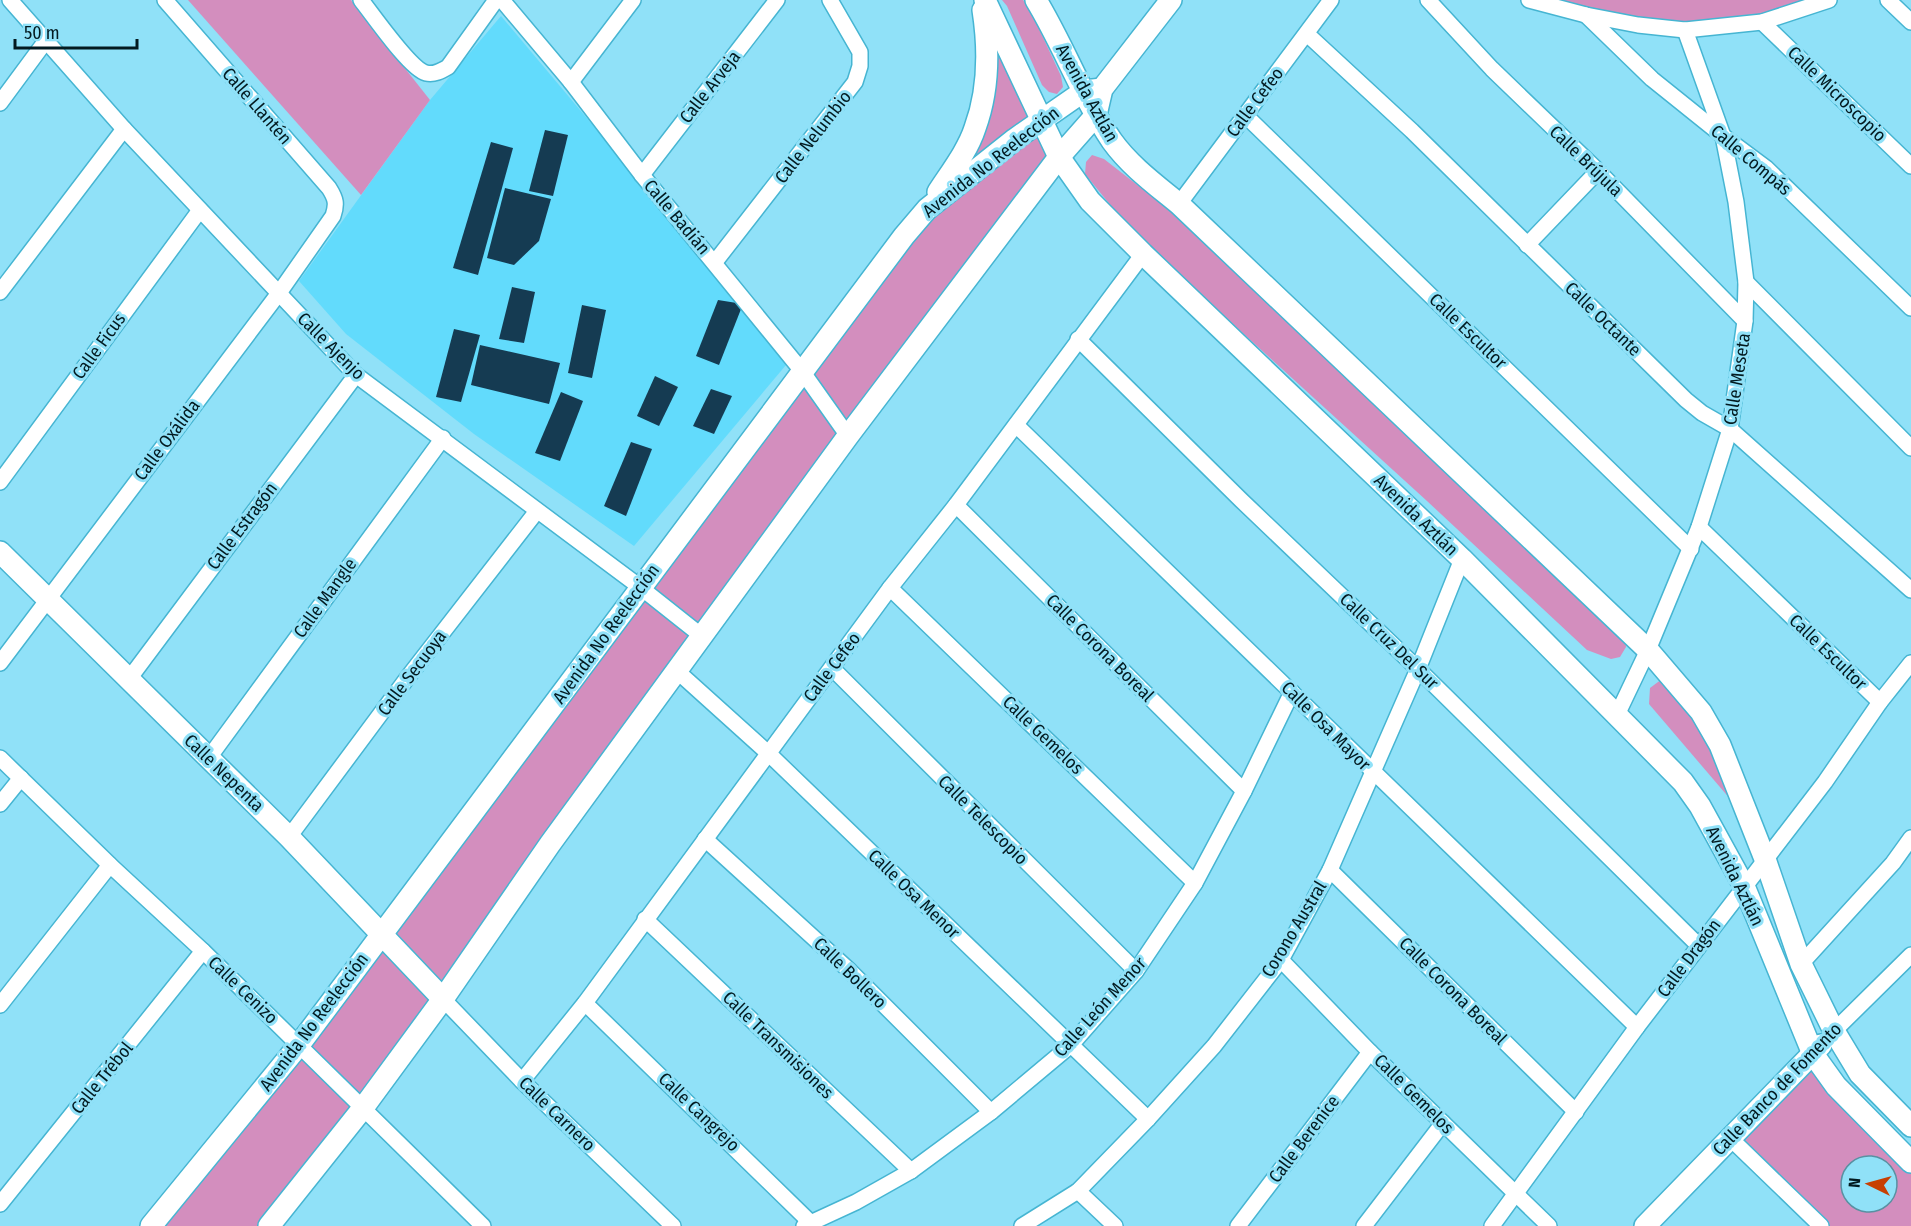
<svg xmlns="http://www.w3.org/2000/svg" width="1911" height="1226" font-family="'Fira Sans Condensed',sans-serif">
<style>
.built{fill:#62dbfc}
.green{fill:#d38ebe;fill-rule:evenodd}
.building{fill:#153b52}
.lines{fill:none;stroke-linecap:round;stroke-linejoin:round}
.street-casing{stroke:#46b5d2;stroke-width:18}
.secondary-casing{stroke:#46b5d2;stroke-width:24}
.street{stroke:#fff;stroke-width:15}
.secondary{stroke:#fff;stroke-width:21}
.labels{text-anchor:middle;stroke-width:6;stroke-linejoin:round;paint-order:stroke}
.street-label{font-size:18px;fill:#031a20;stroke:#90e1f8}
</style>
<rect width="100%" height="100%" fill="#90e1f8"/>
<path class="built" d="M501,16L743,304L786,365L634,546L474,434L346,334L299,281L430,100Z"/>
<g class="green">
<path d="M188,0H351L430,100L361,195Z"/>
<path d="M1002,0H1023L1028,5L1061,76L1063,87L1057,94L1049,92L1042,85L1007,6Z"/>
<path d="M1529,0H1829L1762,22L1685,30Z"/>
<path d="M986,25L1059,157L269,1226H151L802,371L975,129Z"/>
<path d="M1092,155L1104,159L1185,222L1624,628L1626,647L1620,657L1611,659L1587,650L1427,501L1134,234L1085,174L1086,162Z"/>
<path d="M1666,676L1702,730L1737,807L1649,704L1650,688Z"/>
<path d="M1813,1054L1911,1162V1226H1821L1730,1138ZM1851,1166H1887V1202H1851Z"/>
</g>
<g class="building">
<path d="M545,130L568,135L553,196L529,191Z"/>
<path d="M491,142L513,148L478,275L453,268Z"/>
<path d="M505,188L551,199L539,241L514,265L487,258Z"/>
<path d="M512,287L535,292L524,343L499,339Z"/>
<path d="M718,300L743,304L719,365L696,356Z"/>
<path d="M582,305L606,310L592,378L568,373Z"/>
<path d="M454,329L480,335L461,402L436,397Z"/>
<path d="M480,345L560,363L549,404L471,385Z"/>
<path d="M655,376L678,387L659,426L637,416Z"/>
<path d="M711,389L732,396L714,434L693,426Z"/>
<path d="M561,392L583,401L560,461L535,453Z"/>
<path d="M631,442L652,449L626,516L604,506Z"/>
</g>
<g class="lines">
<defs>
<g id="street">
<path d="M10,0L124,129L356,375L640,587L703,637"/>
<path d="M361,0C373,15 410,69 426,73C434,75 441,71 448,67L496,0"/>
<path d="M502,0L571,82L642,175L802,371L848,436"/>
<path d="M1428,0L1492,69L1598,171L1745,321"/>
<path d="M1529,0L1586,15L1638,25L1685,30L1762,22L1829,0"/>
<path d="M1888,0L1911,22"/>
<path d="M1586,15L1652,79L1723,136L1766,168L1911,308"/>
<path d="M1762,22L1911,166"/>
<path d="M1307,34L1412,131L1686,400L1702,413L1730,429L1911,590"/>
<path d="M571,82L633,0"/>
<path d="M0,103L45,42"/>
<path d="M1245,115L1691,549"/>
<path d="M642,175L777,0"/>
<path d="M1179,204L1331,0"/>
<path d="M1527,245L1598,171"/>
<path d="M715,262L855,82L860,66V52L830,0"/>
<path d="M1746,282L1911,448"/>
<path d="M0,292L124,129"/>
<path d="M1078,339L1241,500L1418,669L1698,945"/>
<path d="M1016,425L1637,1027"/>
<path d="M0,482L200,210"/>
<path d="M956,505L1244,791"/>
<path d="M1699,527L1880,702"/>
<path d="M890,588L1195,883"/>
<path d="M0,663L279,293L333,216C337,204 336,199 329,188L165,0"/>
<path d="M832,668L1136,971"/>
<path d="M677,671L768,753L1148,1119"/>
<path d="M129,679L356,375"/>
<path d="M1617,715L1648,650L1699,527L1730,429L1745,321L1746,282L1736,202L1723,136L1685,30"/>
<path d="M0,758L110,865L203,951L483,1226"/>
<path d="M208,759L443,438"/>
<path d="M0,804L21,778"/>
<path d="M289,837L408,677L537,511"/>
<path d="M705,839L850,971L991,1112"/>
<path d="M1330,870L1576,1112"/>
<path d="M645,919L911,1171"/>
<path d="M1281,960L1370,1052L1549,1226"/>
<path d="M1801,964L1893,863L1911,838"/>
<path d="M443,999L522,1081L673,1226"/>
<path d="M585,1003L811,1223"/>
<path d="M0,1005L110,865"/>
<path d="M1834,1031L1911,955"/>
<path d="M522,1081L585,1003L890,588L956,505L1143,254"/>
<path d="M1730,1138L1821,1226"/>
<path d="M1078,1191L1115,1226"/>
<path d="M0,1204L203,951"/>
<path d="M804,1226L856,1202L911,1171L991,1112L1071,1045L1136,971L1195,883L1244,791L1292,692"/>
<path d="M1022,1226L1078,1191L1148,1119L1214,1046L1281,960L1330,870L1418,669L1462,559"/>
<path d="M1238,1226L1370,1052"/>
<path d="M1364,1226L1443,1123"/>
<path d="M1492,1226L1637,1027L1825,782L1880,702L1911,663"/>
</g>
<g id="secondary">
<path d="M985,0L1059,157L1090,201L1143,254L1462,559L1683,782L1700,806L1744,886L1813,1054L1836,1086L1911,1162"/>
<path d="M1036,0C1064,46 1082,97 1112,141C1130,166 1156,185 1179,204L1648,650L1701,712L1720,745L1765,859L1801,964L1834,1031L1860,1074L1911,1126"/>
<path d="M938,192C951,172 968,150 975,128C989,90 989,49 983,10"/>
<path d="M0,552L289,837L443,999"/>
<path d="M151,1226L299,1045L904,236L927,209L1015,139L1084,91L1102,89"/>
<path d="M269,1226L363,1108L443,999L550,844L848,436L1059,157L1096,115L1102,89L1171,0"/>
<path d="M1645,1226L1821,1045"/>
</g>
</defs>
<use href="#street" class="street-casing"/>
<use href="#secondary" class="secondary-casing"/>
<use href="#street" class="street"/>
<use href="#secondary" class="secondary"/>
</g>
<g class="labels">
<g class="street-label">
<text transform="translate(710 87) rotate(-52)" y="6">Calle Arveja</text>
<text transform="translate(1087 93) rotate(61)" y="6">Avenida Aztlán</text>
<text transform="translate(1837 94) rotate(44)" y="6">Calle Microscopio</text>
<text transform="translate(1255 102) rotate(-53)" y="6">Calle Cefeo</text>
<text transform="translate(257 106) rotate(49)" y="6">Calle Llantén</text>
<text transform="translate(813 137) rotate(-52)" y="6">Calle Nelumbio</text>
<text transform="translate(1751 160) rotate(40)" y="6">Calle Compás</text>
<text transform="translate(1586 161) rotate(44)" y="6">Calle Brújula</text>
<text transform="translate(991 162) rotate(-38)" y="6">Avenida No Reelección</text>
<text transform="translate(677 217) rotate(50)" y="6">Calle Badián</text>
<text transform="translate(1603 319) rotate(44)" y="6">Calle Octante</text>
<text transform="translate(1468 331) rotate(44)" y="6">Calle Escultor</text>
<text transform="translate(99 346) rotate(-54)" y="6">Calle Ficus</text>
<text transform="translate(331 346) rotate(45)" y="6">Calle Ajenjo</text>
<text transform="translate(1737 379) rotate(-81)" y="6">Calle Meseta</text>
<text transform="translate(167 440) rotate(-53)" y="6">Calle Oxálida</text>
<text transform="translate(1416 515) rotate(44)" y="6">Avenida Aztlán</text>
<text transform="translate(242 526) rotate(-53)" y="6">Calle Estragón</text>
<text transform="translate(325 598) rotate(-54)" y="6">Calle Mangle</text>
<text transform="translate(606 634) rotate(-54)" y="6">Avenida No Reelección</text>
<text transform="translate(1389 641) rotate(44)" y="6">Calle Cruz Del Sur</text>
<text transform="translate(1100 648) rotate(45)" y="6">Calle Corona Boreal</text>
<text transform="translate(1828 652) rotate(44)" y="6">Calle Escultor</text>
<text transform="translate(832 667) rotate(-53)" y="6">Calle Cefeo</text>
<text transform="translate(412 673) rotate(-53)" y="6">Calle Secuoya</text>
<text transform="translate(1326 726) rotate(45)" y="6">Calle Osa Mayor</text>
<text transform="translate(1043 735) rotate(44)" y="6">Calle Gemelos</text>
<text transform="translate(224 773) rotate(44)" y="6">Calle Nepenta</text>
<text transform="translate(983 820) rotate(45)" y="6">Calle Telescopio</text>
<text transform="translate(1735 876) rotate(64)" y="6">Avenida Aztlán</text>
<text transform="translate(914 894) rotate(44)" y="6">Calle Osa Menor</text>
<text transform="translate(1294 929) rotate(-59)" y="6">Corono Austral</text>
<text transform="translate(1689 958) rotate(-53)" y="6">Calle Dragón</text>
<text transform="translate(850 973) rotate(44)" y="6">Calle Bollero</text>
<text transform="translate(243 990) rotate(44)" y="6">Calle Cenizo</text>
<text transform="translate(1453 991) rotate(45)" y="6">Calle Corona Boreal</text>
<text transform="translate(1100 1007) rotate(-48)" y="6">Calle León Menor</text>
<text transform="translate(314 1022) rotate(-53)" y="6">Avenida No Reelección</text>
<text transform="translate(778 1045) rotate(44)" y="6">Calle Transmisiones</text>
<text transform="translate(102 1078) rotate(-51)" y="6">Calle Trébol</text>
<text transform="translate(1777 1089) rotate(-46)" y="6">Calle Banco de Fomento</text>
<text transform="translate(1414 1094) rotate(45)" y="6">Calle Gemelos</text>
<text transform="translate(699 1112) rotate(44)" y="6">Calle Cangrejo</text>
<text transform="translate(557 1114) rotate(44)" y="6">Calle Carnero</text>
<text transform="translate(1304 1139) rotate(-53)" y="6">Calle Berenice</text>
</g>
</g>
<g transform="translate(1869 1184) rotate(275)"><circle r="28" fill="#90e1f8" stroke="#5891a2" stroke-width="1.5"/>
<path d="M0-4.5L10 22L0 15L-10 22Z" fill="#c74002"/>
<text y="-9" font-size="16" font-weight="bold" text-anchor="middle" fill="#031a20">N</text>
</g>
<path d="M15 39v9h122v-9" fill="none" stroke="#031a20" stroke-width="3"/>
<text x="24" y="39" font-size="18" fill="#031a20" stroke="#90e1f8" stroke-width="4.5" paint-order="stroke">50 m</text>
</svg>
